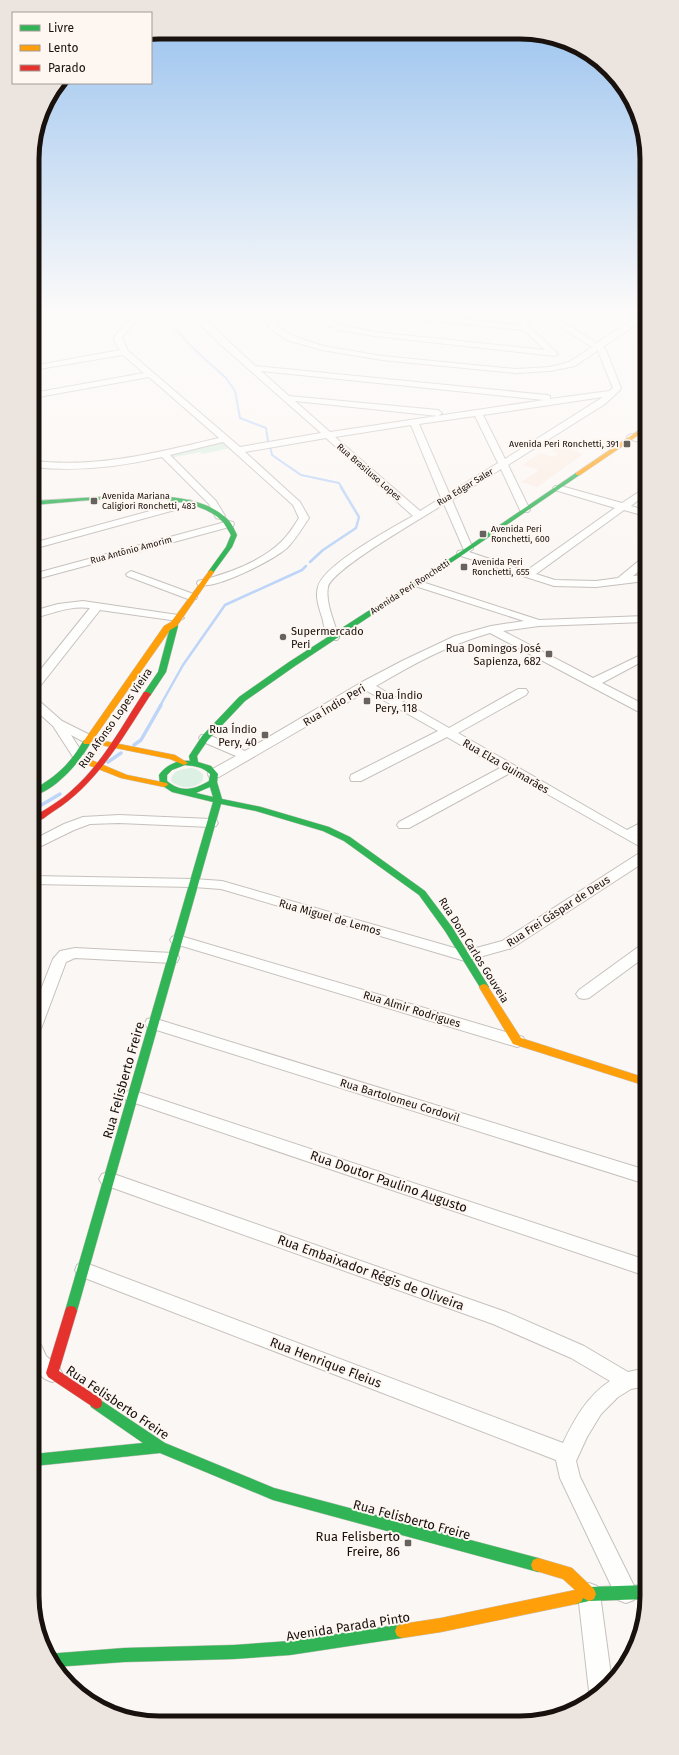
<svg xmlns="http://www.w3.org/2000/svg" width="679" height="1755" font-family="'Fira Sans',sans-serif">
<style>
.built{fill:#fceee5}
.green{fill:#dcf0e4}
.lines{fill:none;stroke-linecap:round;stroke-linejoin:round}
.stream-far2{stroke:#bdd5f8;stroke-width:2}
.stream-far1{stroke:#bdd5f8;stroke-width:2.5}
.stream{stroke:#bdd5f8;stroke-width:3.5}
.street-casing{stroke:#c6c1bd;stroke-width:2}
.fast-casing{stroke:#c6c1bd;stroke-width:1}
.slow-casing{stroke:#c6c1bd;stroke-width:1}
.jam-casing{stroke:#c6c1bd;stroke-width:1}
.street{fill:#fefefd;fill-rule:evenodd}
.fast{fill:#30b455;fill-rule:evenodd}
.slow{fill:#ff9f0a;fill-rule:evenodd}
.jam{fill:#e5322d;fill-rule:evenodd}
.poi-dot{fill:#67625e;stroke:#fef6f1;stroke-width:1.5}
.labels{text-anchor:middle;stroke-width:4;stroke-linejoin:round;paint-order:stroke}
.far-poi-label{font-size:9px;fill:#18110d;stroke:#fef6f1;text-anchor:start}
.far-street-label{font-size:9px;fill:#18110d;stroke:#fef6f1}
.poi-label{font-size:11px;fill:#18110d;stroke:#fef6f1;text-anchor:start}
.street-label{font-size:11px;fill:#18110d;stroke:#fef6f1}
.near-street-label{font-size:13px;fill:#18110d;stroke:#fef6f1}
.near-poi-label{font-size:13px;fill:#18110d;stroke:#fef6f1;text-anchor:end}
.rim{fill:none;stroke:#18110d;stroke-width:5}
</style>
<rect width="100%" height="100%" fill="#fbf7f4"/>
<path class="built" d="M557,442L568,446L566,448L579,452H578L582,455L537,487L521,482L539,470L522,465L540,453L553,457L557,455L558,453L552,450V449L549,447L553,443Z"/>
<g class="green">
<path d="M222,442L230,448L203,454L200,452L171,458L166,454Z"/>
<path d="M191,768L196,769L203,774V780C195,790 180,789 171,781C172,770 182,769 191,768Z"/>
</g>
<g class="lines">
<g class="stream-far2">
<path d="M178,314L175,329L196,351L226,378L235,391L240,418L266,428L268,441"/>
<path d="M270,446L272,455L301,475L339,483L342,488"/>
</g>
<g class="stream-far1">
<path d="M310,562L323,550L356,528L359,517L341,487"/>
<path d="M160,706L183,665L225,605L302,570L306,566"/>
</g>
<g class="stream">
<path d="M134,745L141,740L161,705"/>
<path d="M108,762L121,753"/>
<path d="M33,810L60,794"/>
</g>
<defs>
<g id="street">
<path d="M135,314H143L122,337L128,351L240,447L321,433L220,344L197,321L194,314H202L204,318L255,366L547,395L550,396V399L609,391L613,388L598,351H597L575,366L550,371L516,373L382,360L322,350L287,340L272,330L261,314H269L278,326L293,336L323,346L382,356L516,369L550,367L569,362L592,347L540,314H550L597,343L637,316H643V320L603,347L606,350L621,388L620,390L605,404L508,465L530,510L528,512H522L520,510L501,469L452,500L473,549L469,552L526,571L615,508L555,490L553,488L555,486H561L622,503L645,488V495L631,506L645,510V516L624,510L536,574L555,580L596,581L618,578L641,559L645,558V566L633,576L645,575V581L596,587L554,586L458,555L457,553L458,551L464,550L444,504C424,517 332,569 328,587C325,603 335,623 339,638L337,640H329C325,634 324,624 322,617C319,608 315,596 318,587C323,565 392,528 413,516L326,438L245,452L300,502L309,518C302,528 296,539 287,548C273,560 216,590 198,585L197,583L198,581C227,574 261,562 282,541C289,534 294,526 299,518L293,505L223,442L170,455L216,501L225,516L220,519L216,518L209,504L162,457C119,467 77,472 33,467V461C99,468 155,453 219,438L149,377L33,398V393L144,373L123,355L33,370V366L120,350L114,340V337ZM261,371L544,400L330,432L295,401L438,416L442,413L438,410L289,396ZM603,397L505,459L483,415ZM475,416L498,463L449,493L419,424ZM411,425L441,498L420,511L335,437Z"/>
<path d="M316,314H324L330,319L344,326L375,332L545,350L524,330L422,320L413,314L520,325L522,316L528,314H539L528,319L527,324L558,354L554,356L375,336L339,330L324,323Z"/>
<path d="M632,434L645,438V444L629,439L627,437L629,435Z"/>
<path d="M190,500L195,503L193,505L33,549V543Z"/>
<path d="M229,521L233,522L234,524L233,526L33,580V574Z"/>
<path d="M131,571L196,595L197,597L196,599H188L127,576L126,574Z"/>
<path d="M416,580L539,620L645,616V622L539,626L503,631L593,678L645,653V660L602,683L645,705V714L641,713L490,633C448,645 413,664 376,686L449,728L518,689H526L528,692L526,695L458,733L627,830L646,820V830L637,835L646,840V850L510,773L409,828H399L397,825L399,822L500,768L447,737L361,781H351L350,778L351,775L438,731L367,691L219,777H209L208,774L209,771L236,756L201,741L199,738L201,735H209L245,751L362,682L404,660L455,636L491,626L524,621L412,585L411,583L412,581Z"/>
<path d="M83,601L178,615L184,618L178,621L100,610L37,690L33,691V679L90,608C70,605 52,614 33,618V611L58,604Z"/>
<path d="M33,698L37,699L62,721L92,736L94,739L92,742H84L71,735L85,757L83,760H75L53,726L33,708Z"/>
<path d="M119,815L211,819L216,820L218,823L216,826L211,827L119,823L90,824L74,830L33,850V840L64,824L83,817Z"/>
<path d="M646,851V861L512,948L465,961L221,889L194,887L33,884V876L194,879L222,881L465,951L502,941L641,852Z"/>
<path d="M177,935L523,1037L525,1041L523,1045L517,1047L172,943L170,940L172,937Z"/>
<path d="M646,943V956L589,998L584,999L579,998L576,994L579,990L641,945Z"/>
<path d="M75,948L172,953L177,954L179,958L177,962L172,963L75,958L66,962L42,1026L40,1030L34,1031V1007L53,959L60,951Z"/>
<path d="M153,1018L646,1170V1184L147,1027L145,1023L147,1019Z"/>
<path d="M132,1090L646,1260V1276L126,1100L124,1096L126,1092Z"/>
<path d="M108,1172L506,1312L584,1346L628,1372L646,1368V1386L631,1389L618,1397L601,1414L587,1437L576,1461L580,1477L637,1592L634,1600L626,1603L618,1600L560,1478L556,1460L77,1275L75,1270L77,1265L84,1262L91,1265L563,1443C574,1420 587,1396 610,1381L571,1358L493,1324L102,1184L99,1179L102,1174Z"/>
<path d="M34,1343L41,1345L46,1356L59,1367L62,1373L59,1379L52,1382L45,1379L34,1370Z"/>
<path d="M589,1583L597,1586L600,1594L612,1683L593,1698L589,1691L578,1594L581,1586Z"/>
</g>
<g id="fast">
<path d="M576,473L581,474L464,554L295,666L245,701L208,740L197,756L198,762L211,766L218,774L217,782L222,799L261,807L329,827L350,837L425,891L452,927L489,987L487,989H481L445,931L419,895L344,841L323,831L256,811L221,804L77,1311L75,1315L71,1316L67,1315L65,1311L213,802L172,792L160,784L159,775C166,765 177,760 190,761L189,756L202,736L239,697L289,662L460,552ZM185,765C195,766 203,767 210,774L209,781C194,790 181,793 167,781V775L172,770ZM210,787L213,797L196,793Z"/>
<path d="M132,495C160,496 202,496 225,517C231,521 234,529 237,535L232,547L213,573H209L208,572L226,547L231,535C228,530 225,524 221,520C186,486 79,502 33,505V501Z"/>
<path d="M171,624H177L178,626L166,672L150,696H144L143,694L158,672Z"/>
<path d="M84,740H87L91,742C80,762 56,790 33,796V790C58,775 69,765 84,740Z"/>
<path d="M96,1397L165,1443L274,1488L538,1558L543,1560L545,1565L543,1570L538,1572L273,1500L160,1453L34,1466V1454L143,1443L91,1407L90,1403L91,1399Z"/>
<path d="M647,1585V1599L589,1601L576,1604L571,1602L569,1597L571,1592L589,1587Z"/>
<path d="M402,1624L407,1626L409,1631L407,1636L402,1638L290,1655L234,1659L124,1662L55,1667L47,1654L124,1648L234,1645L290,1641Z"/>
</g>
<g id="slow">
<path d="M632,314H638L645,319V322Z"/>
<path d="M645,426V431L580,475H576V473Z"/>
<path d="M211,570L214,572L177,626L170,630L90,744H84L83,742L164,626L171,622L209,571Z"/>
<path d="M96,740H99L175,755L188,763L184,765L170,759L96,744L95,742Z"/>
<path d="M83,759H89L127,775L167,783L168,785L164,787L121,778L83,763L82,761Z"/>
<path d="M484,984L487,985L521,1038L646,1078V1086L513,1044L479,987L481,985Z"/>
<path d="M538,1558L572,1568L594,1589L596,1594L594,1599L589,1601L583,1598L581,1602L576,1604L441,1632L402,1638L397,1636L395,1631L397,1626L402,1624L441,1618L575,1590L563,1579L533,1570L531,1565L533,1560Z"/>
</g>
<g id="jam">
<path d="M144,692H147L151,694C123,737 98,783 54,811C48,815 41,821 33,824V817C46,809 60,801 71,791C102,764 122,726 144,692Z"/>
<path d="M71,1306L75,1307L77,1311L59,1371L101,1399L102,1403L101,1407L96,1409L48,1377L46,1373L65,1311L67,1307Z"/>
</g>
</defs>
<use href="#street" class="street-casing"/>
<use href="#fast" class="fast-casing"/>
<use href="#slow" class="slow-casing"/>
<use href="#jam" class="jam-casing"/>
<use href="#street" class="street"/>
<use href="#fast" class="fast"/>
<use href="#slow" class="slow"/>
<use href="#jam" class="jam"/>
</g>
<linearGradient id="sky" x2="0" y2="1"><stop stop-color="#97c1ee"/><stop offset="0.56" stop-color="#fdfbfa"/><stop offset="1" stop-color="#fdfbfa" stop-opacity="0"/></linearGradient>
<rect width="679" height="560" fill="url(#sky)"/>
<g class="poi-dot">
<rect x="623" y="440" width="8" height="8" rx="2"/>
<rect x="90" y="497" width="8" height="8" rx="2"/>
<rect x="479" y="530" width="8" height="8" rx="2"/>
<rect x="460" y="563" width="8" height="8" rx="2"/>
<circle cx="283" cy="637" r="4"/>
<rect x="545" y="650" width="8" height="8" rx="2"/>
<rect x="363" y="697" width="8" height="8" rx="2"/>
<rect x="261" y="731" width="8" height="8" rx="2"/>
<rect x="404" y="1539" width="8" height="8" rx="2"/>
</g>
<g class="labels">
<g class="far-poi-label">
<text x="619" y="447" text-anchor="end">Avenida Peri Ronchetti, 391</text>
<text x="102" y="499">Avenida Mariana<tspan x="102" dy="10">Caligiori Ronchetti, 483</tspan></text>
<text x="491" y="532">Avenida Peri<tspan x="491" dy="10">Ronchetti, 600</tspan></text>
<text x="472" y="565">Avenida Peri<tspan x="472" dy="10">Ronchetti, 655</tspan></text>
</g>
<g class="far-street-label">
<text transform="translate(369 472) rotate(41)" y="3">Rua Brasiluso Lopes</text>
<text transform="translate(465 487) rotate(-31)" y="3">Rua Edgar Saler</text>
<text transform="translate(131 550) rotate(-15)" y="3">Rua Antônio Amorim</text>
<text transform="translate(410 587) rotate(-33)" y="3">Avenida Peri Ronchetti</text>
</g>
<g class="poi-label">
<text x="291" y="635">Supermercado<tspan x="291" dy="13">Peri</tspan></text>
<text x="541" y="652" text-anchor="end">Rua Domingos José<tspan x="541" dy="13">Sapienza, 682</tspan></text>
<text x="375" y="699">Rua Índio<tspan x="375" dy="13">Pery, 118</tspan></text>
<text x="257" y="733" text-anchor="end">Rua Índio<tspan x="257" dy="13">Pery, 40</tspan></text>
</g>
<g class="street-label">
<text transform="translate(334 705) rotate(-31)" y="4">Rua Índio Peri</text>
<text transform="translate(115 718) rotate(-55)" y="4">Rua Afonso Lopes Vieira</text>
<text transform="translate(506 766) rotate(30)" y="4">Rua Elza Guimarães</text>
<text transform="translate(558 911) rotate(-33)" y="4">Rua Frei Gáspar de Deus</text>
<text transform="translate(330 917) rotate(16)" y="4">Rua Miguel de Lemos</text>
<text transform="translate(474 950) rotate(58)" y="4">Rua Dom Carlos Gouveia</text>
<text transform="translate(412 1009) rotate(17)" y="4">Rua Almir Rodrigues</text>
<text transform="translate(400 1100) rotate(17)" y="4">Rua Bartolomeu Cordovil</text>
</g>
<g class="near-street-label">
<text transform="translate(123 1080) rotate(-74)" y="5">Rua Felisberto Freire</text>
<text transform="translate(389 1181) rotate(19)" y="5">Rua Doutor Paulino Augusto</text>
<text transform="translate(371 1272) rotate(20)" y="5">Rua Embaixador Régis de Oliveira</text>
<text transform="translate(326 1362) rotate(21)" y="5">Rua Henrique Fleius</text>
<text transform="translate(118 1402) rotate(34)" y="5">Rua Felisberto Freire</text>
<text transform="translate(412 1519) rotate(15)" y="5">Rua Felisberto Freire</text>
<text transform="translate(348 1626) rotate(-9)" y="5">Avenida Parada Pinto</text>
</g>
<g class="near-poi-label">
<text x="400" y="1541">Rua Felisberto<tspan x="400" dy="15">Freire, 86</tspan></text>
</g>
</g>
<path d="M0 0H679V1755H0ZM159 39H520A120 120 0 0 1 640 159V1596A120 120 0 0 1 520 1716H159A120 120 0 0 1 39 1596V159A120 120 0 0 1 159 39Z" fill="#ece4df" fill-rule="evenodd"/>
<path class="rim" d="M159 39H520A120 120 0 0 1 640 159V1596A120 120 0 0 1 520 1716H159A120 120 0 0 1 39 1596V159A120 120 0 0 1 159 39Z"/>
<rect x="12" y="12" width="140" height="72" fill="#fef6f1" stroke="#a29a96"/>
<rect x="20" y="25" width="20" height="6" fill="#30b455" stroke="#a29a96"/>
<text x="48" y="32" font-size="12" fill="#18110d">Livre</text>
<rect x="20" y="45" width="20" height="6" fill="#ff9f0a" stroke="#a29a96"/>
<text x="48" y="52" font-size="12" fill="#18110d">Lento</text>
<rect x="20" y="65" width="20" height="6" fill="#e5322d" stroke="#a29a96"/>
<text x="48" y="72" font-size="12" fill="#18110d">Parado</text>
</svg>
